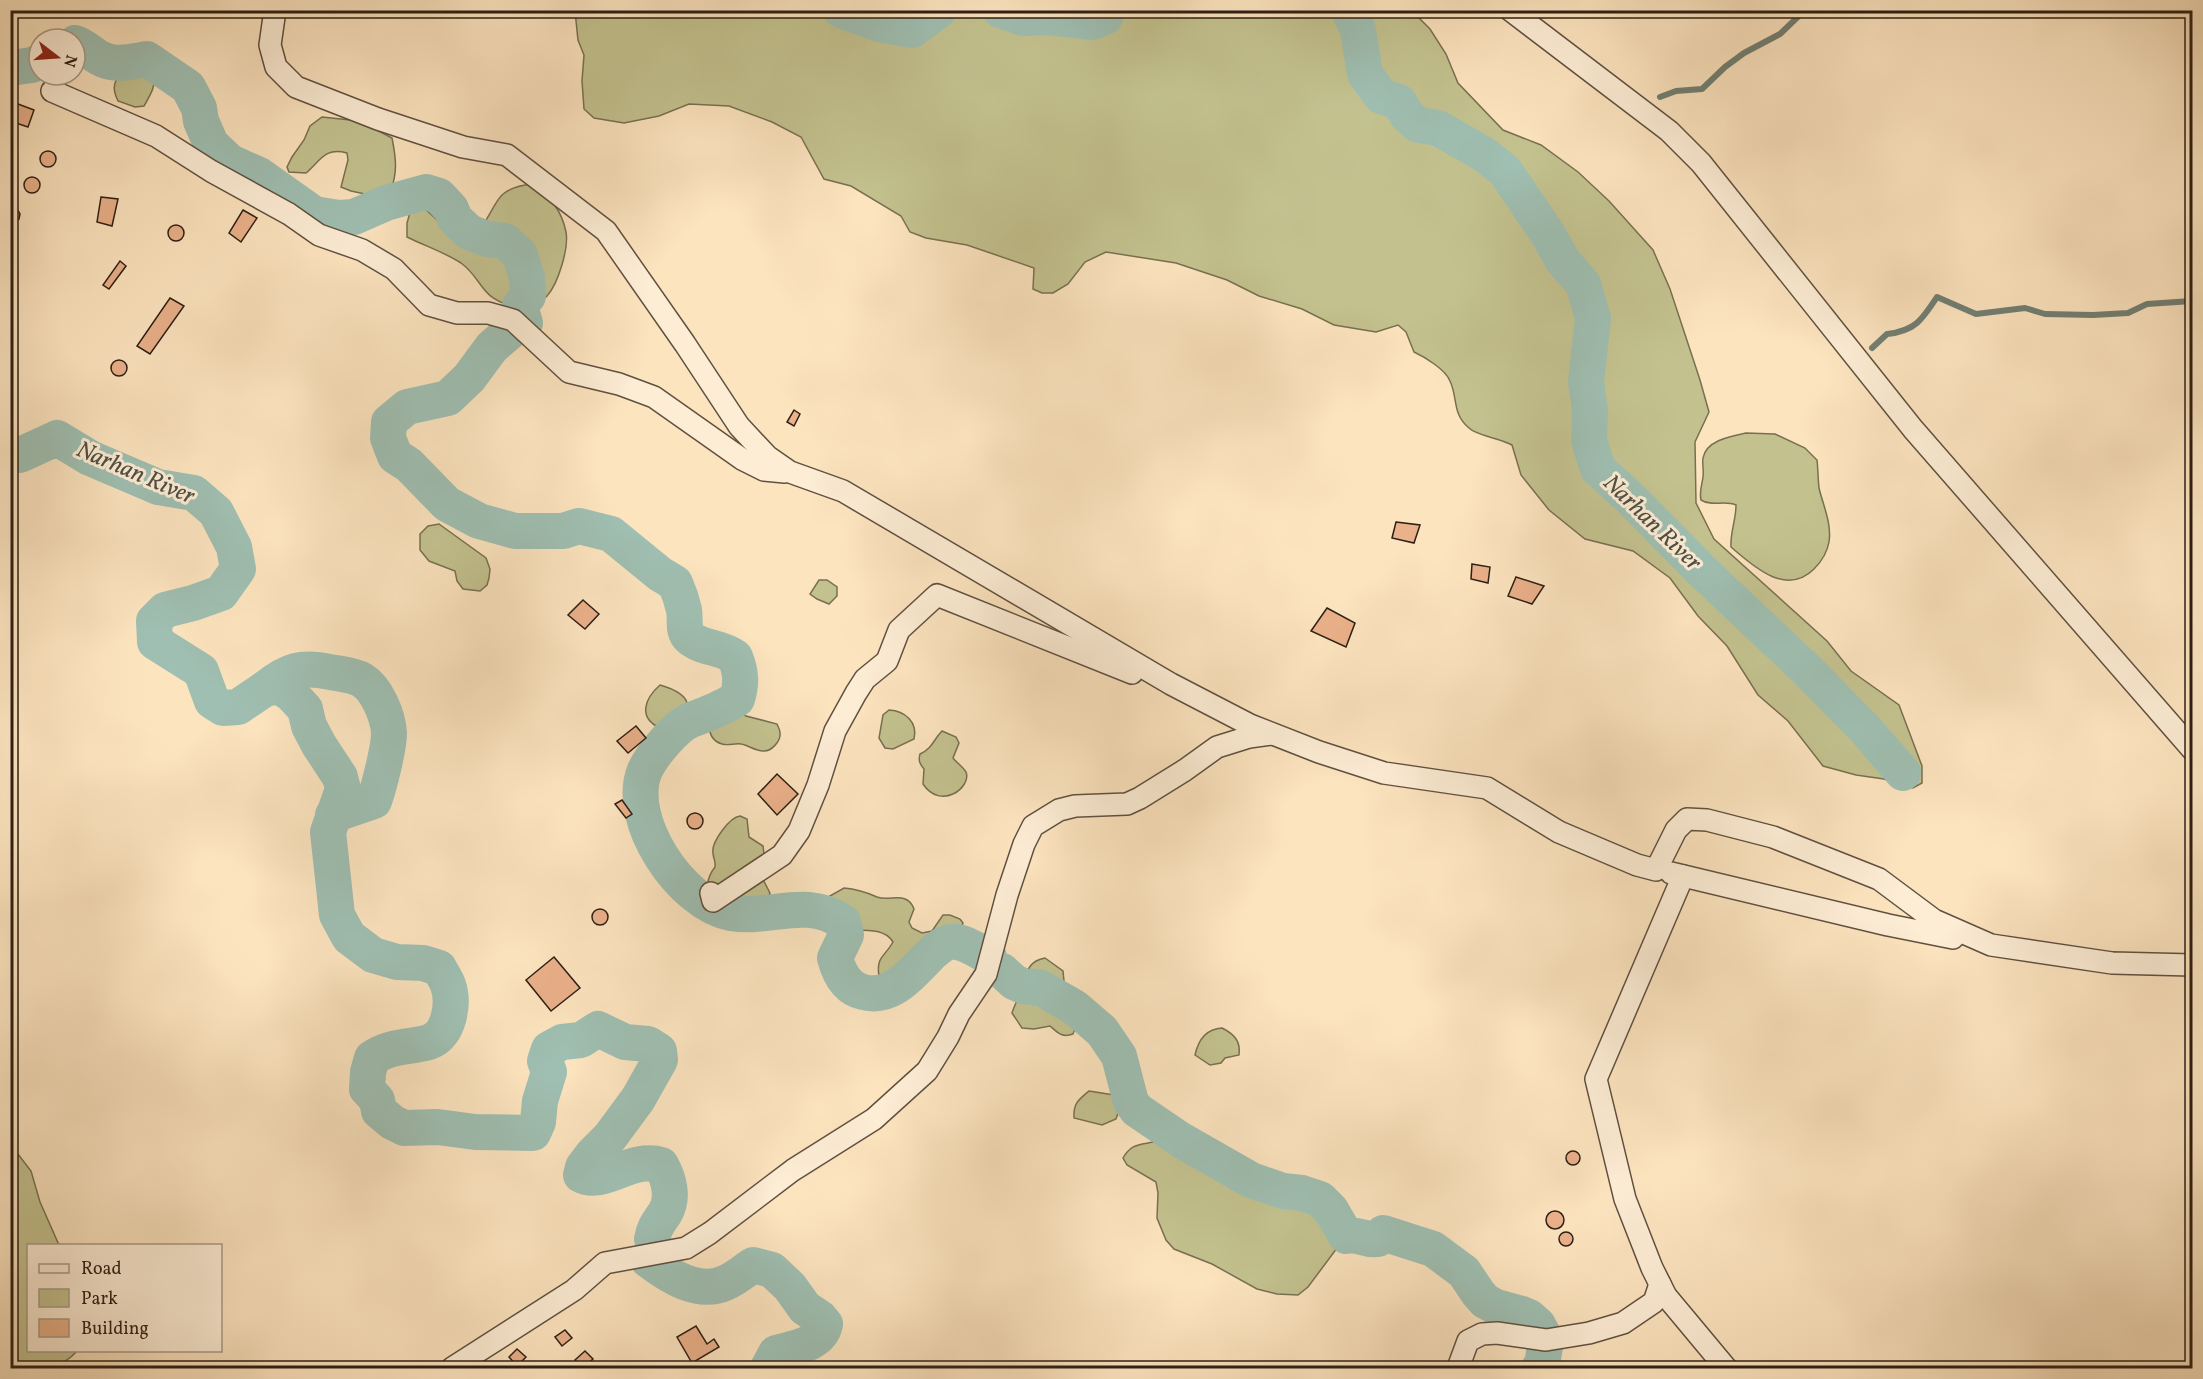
<svg xmlns="http://www.w3.org/2000/svg" width="2203" height="1379" font-family="Vollkorn,serif">
<style>
.green{fill:#c3c28f;stroke:#787052;stroke-width:1.5}
.lines{fill:none;stroke-linecap:round;stroke-linejoin:round}
.stream{stroke:#717f73;stroke-width:6}
.river{stroke:#9fbfb2;stroke-width:36}
.building{fill:#ebb18a;stroke:#2c1f15;stroke-width:1.5}
.street-casing{stroke:#605040;stroke-width:24}
.street{stroke:#fdedd5;stroke-width:21}
.labels{text-anchor:middle;stroke-width:6;stroke-linejoin:round;paint-order:stroke}
.water-label{font-size:24px;font-style:italic;fill:#4e4f44;stroke:#fdedd5}
</style>
<rect width="100%" height="100%" fill="#fce4bf"/>
<filter id="stains"><feTurbulence type="fractalNoise" baseFrequency=".00333" numOctaves="4"/><feColorMatrix values="0 0 0 0 .2 0 0 0 0 .09 0 0 0 0 .02 0 0 0 .5 -.17"/></filter>
<radialGradient id="worn" r=".72"><stop offset=".6" stop-color="#630" stop-opacity="0"/><stop offset="1" stop-color="#630" stop-opacity=".3"/></radialGradient>
<g class="green">
<path d="M575,11H1412L1430,29L1446,54L1458,83L1503,130L1541,145L1578,172L1609,201L1653,250L1670,289L1700,380L1709,412L1695,442L1696,503L1714,539L1827,641L1851,671L1899,705L1922,766V783L1913,788L1884,779L1856,775L1823,766L1788,721L1758,695L1727,646L1698,616L1670,578L1633,551L1585,539L1549,510L1521,475L1512,445C1500,438 1477,436 1469,428C1452,414 1458,398 1450,381C1446,370 1425,357 1414,352L1406,332L1398,325L1376,332L1334,325L1302,309L1259,296L1227,280L1176,263L1106,252L1085,262L1068,284L1053,293H1042L1033,289L1034,268L967,245L926,238L910,232L901,216L851,186L824,179L801,137L772,122L729,106L689,104L659,116L624,123L594,118L584,109L582,81L584,55L578,40Z"/>
<path d="M138,68L153,73C157,86 150,95 144,106L135,107L118,101C111,87 114,80 125,69Z"/>
<path d="M322,117L360,121L392,138C396,158 398,173 390,192L379,197L351,191L341,187L348,160L347,153C325,147 321,160 306,173L289,172L287,167L292,157L304,140L310,126Z"/>
<path d="M532,184C549,195 562,211 566,232C569,248 558,284 547,296C538,305 524,308 513,306C479,298 483,279 461,263C444,252 425,246 407,237V223L411,209L422,207C432,214 440,224 450,231C481,252 487,210 502,195C511,187 521,185 532,184Z"/>
<path d="M1746,433L1775,434L1805,448L1817,460C1818,469 1818,479 1819,488C1823,505 1832,524 1829,542C1827,553 1822,561 1814,569C1786,597 1753,566 1731,547C1730,533 1736,520 1736,505C1724,500 1712,507 1701,500C1699,492 1702,485 1703,477C1704,470 1702,464 1703,458C1706,440 1732,436 1746,433Z"/>
<path d="M439,524L486,558L490,569L489,578L487,585L480,591L463,589L457,581L455,571L429,561L420,550V534L428,526Z"/>
<path d="M819,580H827L837,587V596L829,604L817,599L810,594Z"/>
<path d="M660,685C671,688 695,697 685,713C680,721 668,725 660,728C638,718 644,699 660,685Z"/>
<path d="M721,697L746,716L777,724C778,727 780,729 780,733C781,741 771,752 763,751C755,751 748,745 741,744C734,743 729,746 722,744C702,738 710,712 717,699Z"/>
<path d="M889,710C905,711 918,722 914,739L893,749L885,748L879,738L883,715Z"/>
<path d="M942,731L956,737L959,743L953,758C956,762 963,767 966,772C972,787 941,811 923,784L924,769C920,764 918,761 920,754C933,748 933,740 942,731Z"/>
<path d="M740,816L747,819L749,837L763,846L764,854L757,868L770,893C763,918 731,908 713,901C707,887 705,880 715,867C716,861 713,858 713,853C711,842 730,817 740,816Z"/>
<path d="M844,888C856,889 866,892 877,897C890,902 907,890 914,909L909,922L912,928L922,933L932,931L943,915H950L960,919L963,923C952,957 929,992 889,986L879,977C876,956 884,958 893,942C879,918 831,942 815,917L821,901Z"/>
<path d="M1045,958L1063,971L1064,981L1054,1003C1067,1012 1082,1015 1073,1034C1062,1038 1058,1033 1050,1026L1034,1029L1022,1028L1012,1013C1014,1006 1017,1001 1020,995C1028,979 1023,962 1045,958Z"/>
<path d="M1222,1028C1234,1034 1241,1041 1239,1055L1225,1058L1221,1063L1210,1065L1195,1055C1198,1041 1206,1029 1222,1028Z"/>
<path d="M1089,1091L1114,1095C1120,1104 1120,1109 1116,1119L1102,1125L1074,1118C1073,1104 1078,1100 1089,1091Z"/>
<path d="M1153,1142C1184,1144 1218,1151 1241,1174C1253,1186 1262,1197 1276,1205C1290,1201 1292,1192 1308,1188L1345,1222L1346,1236L1308,1287L1298,1295L1277,1294L1257,1289L1212,1264L1174,1249L1166,1240L1157,1218L1158,1193L1156,1182L1127,1165L1123,1158C1131,1144 1138,1145 1153,1142Z"/>
<path d="M11,1145L31,1171L40,1202L59,1245L28,1246V1350L77,1351C59,1372 36,1369 11,1368Z"/>
</g>
<g class="lines">
<g class="stream">
<path d="M1660,97L1676,91L1702,89L1725,67L1744,53L1780,34L1805,10"/>
<path d="M1872,348L1887,334C1915,331 1922,320 1937,297L1976,314L2025,308L2045,314L2093,315L2128,313L2147,304L2192,301"/>
</g>
<g class="river">
<path d="M841,10L879,24L912,30L939,10"/>
<path d="M1000,10L1023,18L1049,17L1093,22L1105,17L1107,10"/>
<path d="M1349,10L1358,30L1365,74L1381,96L1399,102L1407,115L1418,125L1438,128L1485,155L1505,171L1547,233L1563,261L1583,284L1593,318L1586,382L1590,411L1589,441L1598,469L1630,498L1703,572L1806,669L1865,729L1903,773"/>
<path d="M75,43C87,47 93,56 104,60C118,66 134,61 147,59L188,87L199,108L201,121L211,144L230,162L259,175L314,214L339,218L354,217L386,203L426,192L439,196L451,209L455,219L469,232L487,239L505,241L520,255L527,278L528,296L520,306L525,323L523,317"/>
<path d="M10,68L32,65L39,62"/>
<path d="M513,329L492,347L469,378L448,398L407,407L389,422L388,438L395,456L409,465L447,504L479,521L515,531H563L579,526L611,534L660,574L675,583C679,592 682,601 684,610C686,620 682,631 690,638C701,648 722,647 735,657C741,672 742,683 737,699C722,708 708,714 691,720C676,726 652,755 645,770C624,819 681,904 731,913C771,920 805,896 843,922L846,935L835,958C839,973 846,988 863,992C892,1000 912,973 931,954C936,950 943,943 950,942C963,940 978,951 989,957"/>
<path d="M10,454L20,455L57,438L90,458L158,487L194,493L216,512L234,547L238,569L221,593L193,603L165,610L154,621L155,642L201,671L212,701L223,708L238,707L266,688L281,687L292,695L305,709L309,726L319,745L340,777L343,789L328,832L337,915L349,937L373,955L397,962L423,963L439,968C442,974 446,979 448,985C454,1002 450,1035 429,1042C408,1048 392,1045 372,1058L368,1072L367,1089L377,1100L379,1111L392,1122L404,1128L438,1127L475,1132L533,1133L538,1122L540,1101L549,1072L545,1061L549,1049L562,1042L581,1040L598,1029L625,1042L648,1044L659,1051L660,1060L638,1099L610,1137L592,1155L583,1167L581,1175C603,1187 631,1156 661,1165C669,1179 674,1198 665,1213C659,1222 654,1227 652,1239"/>
<path d="M266,688C288,670 302,666 330,672C340,674 353,675 362,680C377,689 388,716 389,733C389,748 379,787 374,801L333,815"/>
<path d="M1002,971L1014,982L1023,986L1041,988L1074,1007L1102,1031L1119,1056L1131,1102L1137,1110L1181,1140L1251,1180L1283,1191L1302,1193L1320,1199L1331,1210L1346,1236C1360,1233 1364,1241 1378,1239L1383,1233L1433,1249L1464,1272L1478,1293L1485,1301L1496,1307L1522,1314L1529,1317L1538,1325L1546,1340L1542,1365L1539,1368"/>
<path d="M648,1260C669,1276 698,1295 725,1283C735,1279 744,1271 753,1265L772,1270L790,1287L805,1308L820,1318L825,1324C821,1345 793,1348 776,1353L768,1368"/>
</g>
</g>
<g class="building">
<path d="M10,101L34,110L28,127L10,121Z"/>
<circle cx="48" cy="159" r="8"/>
<circle cx="32" cy="185" r="8"/>
<path d="M101,197L118,199L112,226L97,222Z"/>
<path d="M10,207L17,209L20,214L19,219L13,224H10Z"/>
<path d="M243,210L257,218L241,242L229,233Z"/>
<circle cx="176" cy="233" r="8"/>
<path d="M120,261L126,266L109,289L103,285Z"/>
<path d="M170,298L184,306L150,354L137,346Z"/>
<circle cx="119" cy="368" r="8"/>
<path d="M794,410L800,414L794,426L787,422Z"/>
<path d="M1396,522L1420,525L1414,543L1392,538Z"/>
<path d="M1472,564L1490,567L1488,583L1471,579Z"/>
<path d="M1516,577L1544,586L1532,604L1508,596Z"/>
<path d="M583,600L599,614L585,629L568,615Z"/>
<path d="M1327,608L1355,623L1346,647L1311,631Z"/>
<path d="M636,726L646,738L628,753L617,741Z"/>
<path d="M777,774L798,794L777,815L758,794Z"/>
<path d="M622,800L632,814L626,818L615,804Z"/>
<circle cx="695" cy="821" r="8"/>
<circle cx="600" cy="917" r="8"/>
<path d="M554,957L580,988L551,1011L526,980Z"/>
<circle cx="1573" cy="1158" r="7"/>
<circle cx="1555" cy="1220" r="9"/>
<circle cx="1566" cy="1239" r="7"/>
<path d="M696,1326L707,1344L714,1339L719,1347L692,1363L677,1337Z"/>
<path d="M565,1330L572,1338L562,1346L555,1337Z"/>
<path d="M517,1349L526,1357L517,1366L509,1357Z"/>
<path d="M585,1351L593,1359L583,1368L575,1360Z"/>
</g>
<g class="lines">
<defs>
<g id="street">
<path d="M275,10L270,45L276,67L296,87L378,119L463,147L507,155L606,231L685,344L739,426L767,456L790,472L843,491L1171,684L1250,725L1319,752L1384,773L1487,788L1559,832L1637,865L1656,870L1676,830L1687,819L1707,820L1773,837L1879,879L1934,920L1991,945L2112,963L2192,965"/>
<path d="M1510,10L1669,131L1701,163L1913,429L2192,749"/>
<path d="M52,91L156,136L211,171L289,214L319,235L362,250L394,269L429,305L457,313H488L513,320L569,372L619,384L654,397L742,459L764,470L785,472"/>
<path d="M1671,873L1888,925L1953,938"/>
<path d="M1683,876L1596,1079L1625,1199L1652,1268L1666,1296L1726,1368"/>
<path d="M711,893L713,901L782,855L799,831L818,785L835,731L856,693L865,679L887,661L899,630L937,595L1132,673"/>
<path d="M452,1368L574,1290L605,1263L686,1248L710,1233L793,1170L874,1119L927,1071L948,1037L959,1014L986,974L1007,895L1024,844L1033,826L1059,810L1075,806L1127,804L1140,798L1185,770L1217,747L1249,737L1272,734"/>
<path d="M1458,1368L1468,1341L1482,1334L1497,1333L1546,1340L1589,1333L1623,1323L1654,1302L1660,1284"/>
</g>
</defs>
<use href="#street" class="street-casing"/>
<use href="#street" class="street"/>
</g>
<g class="labels">
<g class="water-label">
<text transform="translate(136 472) rotate(23)" y="8">Narhan River</text>
<text transform="translate(1653 522) rotate(44)" y="8">Narhan River</text>
</g>
</g>
<rect width="2203" height="1379" fill="none" stroke="#fce4bf" stroke-width="36"/>
<rect x="12" y="12" width="2179" height="1355" fill="none" stroke="#2c1f15" stroke-width="3"/>
<rect x="18" y="18" width="2167" height="1343" fill="none" stroke="#2c1f15" stroke-width="1.5"/>
<rect x="27" y="1244" width="195" height="108" fill="#fdedd5" stroke="#a99b88" stroke-width="1.5"/>
<rect x="39" y="1264" width="30" height="9" fill="#fdedd5" stroke="#a99b88" stroke-width="1.5"/>
<text x="81" y="1274" font-size="18" fill="#2c1f15">Road</text>
<rect x="39" y="1289" width="30" height="18" fill="#c3c28f" stroke="#a99b88" stroke-width="1.5"/>
<text x="81" y="1304" font-size="18" fill="#2c1f15">Park</text>
<rect x="39" y="1319" width="30" height="18" fill="#ebb18a" stroke="#a99b88" stroke-width="1.5"/>
<text x="81" y="1334" font-size="18" fill="#2c1f15">Building</text>
<g transform="translate(57 57) rotate(107)"><circle r="28" fill="#fdedd5" stroke="#a99b88" stroke-width="1.5"/>
<path d="M0-4.5L10 22L0 15L-10 22Z" fill="#8f2418"/>
<text y="-9" font-size="16" font-weight="bold" text-anchor="middle" fill="#2c1f15">N</text>
</g>
<rect width="100%" height="100%" filter="url(#stains)"/>
<rect width="100%" height="100%" fill="url(#worn)"/>
</svg>
